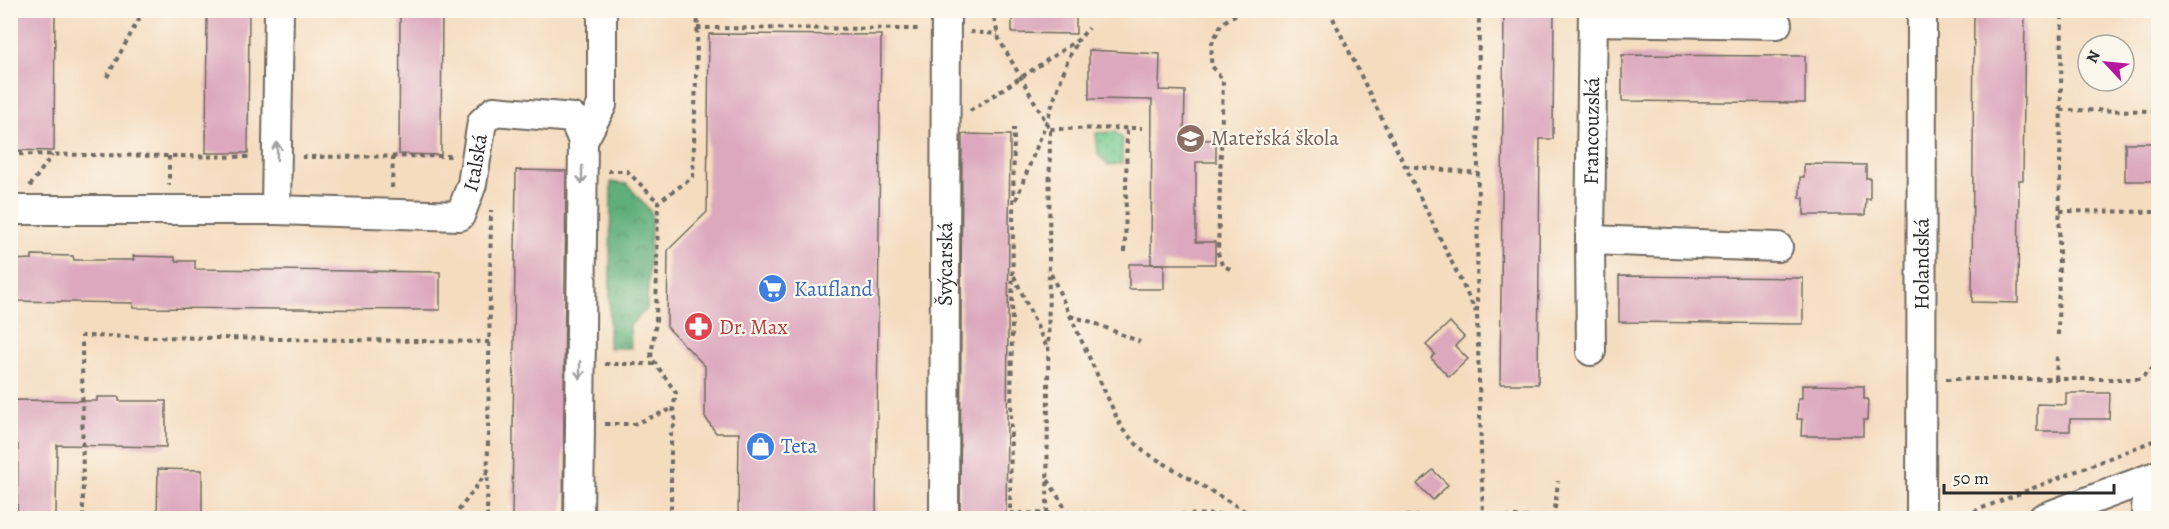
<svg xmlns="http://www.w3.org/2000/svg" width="2169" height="529" font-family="Alegreya,serif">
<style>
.grass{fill:url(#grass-dots);stroke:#507b5d;stroke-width:1.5}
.forest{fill:url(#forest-crowns);stroke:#466d52;stroke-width:1.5}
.building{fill:#dca8bd}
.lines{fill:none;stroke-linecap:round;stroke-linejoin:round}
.minor-casing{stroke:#71695f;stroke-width:32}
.path{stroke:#71695f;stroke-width:4;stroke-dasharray:4.5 4.5;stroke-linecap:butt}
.minor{stroke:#fff;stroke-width:28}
.oneway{stroke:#a0a0a0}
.labels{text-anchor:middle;stroke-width:4.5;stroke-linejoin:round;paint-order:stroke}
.street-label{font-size:21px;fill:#2b2b2b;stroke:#fbf7ec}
.education-label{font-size:21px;fill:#785e54;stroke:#fbf7ec;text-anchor:start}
.shop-label{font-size:21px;fill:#366cbe;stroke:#fbf7ec;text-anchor:start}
.health-label{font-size:21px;fill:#be3a42;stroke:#fbf7ec;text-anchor:start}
</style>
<defs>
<pattern id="grass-dots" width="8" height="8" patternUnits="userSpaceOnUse" patternTransform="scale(1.5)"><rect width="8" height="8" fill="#76cb8f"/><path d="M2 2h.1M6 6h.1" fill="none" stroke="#66ae7c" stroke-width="1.8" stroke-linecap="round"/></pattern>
<pattern id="forest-crowns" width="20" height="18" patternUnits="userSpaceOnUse" patternTransform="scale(1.5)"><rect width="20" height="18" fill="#60af7a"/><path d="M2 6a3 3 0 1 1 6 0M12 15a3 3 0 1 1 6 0" fill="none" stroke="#4f8f64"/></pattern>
</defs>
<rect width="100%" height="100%" fill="#fbf7ec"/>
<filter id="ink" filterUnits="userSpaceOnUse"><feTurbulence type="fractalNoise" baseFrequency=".0167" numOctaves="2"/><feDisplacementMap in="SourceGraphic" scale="12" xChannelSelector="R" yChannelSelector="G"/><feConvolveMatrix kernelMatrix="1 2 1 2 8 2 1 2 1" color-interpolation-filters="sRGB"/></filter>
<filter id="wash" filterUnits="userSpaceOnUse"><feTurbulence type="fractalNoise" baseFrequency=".008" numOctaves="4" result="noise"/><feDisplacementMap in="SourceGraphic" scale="24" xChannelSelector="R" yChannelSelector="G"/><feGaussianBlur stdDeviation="1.35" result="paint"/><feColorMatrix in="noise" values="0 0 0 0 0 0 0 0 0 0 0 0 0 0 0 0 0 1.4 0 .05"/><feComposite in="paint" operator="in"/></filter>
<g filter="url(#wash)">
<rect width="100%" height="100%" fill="#f4dcbf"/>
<path class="grass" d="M1115,132L1122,138V163L1108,165L1098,154L1096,133Z"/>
<path class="forest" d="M611,182L627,184L652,213L647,309L630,325L631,348H609Z"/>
<g id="blocks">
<g class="building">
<path d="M13,10H55L54,151L12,150Z"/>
<path d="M207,10H249L248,153H206Z"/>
<path d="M400,10H442L441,155L399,154Z"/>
<path d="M1012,10H1076V34L1012,33Z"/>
<path d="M1504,10H1554L1553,139H1540L1538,384H1500Z"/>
<path d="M1974,10H2025L2023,180H2019L2018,303L1972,302Z"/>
<path d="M709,34L881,35L876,519H738L739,433H716L705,417V366L667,327L668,250L707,212Z"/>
<path d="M1089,50L1160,54L1159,90L1185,91L1184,139L1216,140V162H1196V242H1215V264H1151L1152,100L1089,99Z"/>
<path d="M1622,55L1805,56V103L1622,101Z"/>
<path d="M962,134L1010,135L1006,519H960Z"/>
<rect x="2125" y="143" width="33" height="38"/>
<path d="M1804,164L1866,165V178H1870V199H1866L1865,215H1804V198H1800V177H1804Z"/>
<path d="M516,170L566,171L563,519H512Z"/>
<path d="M32,255L73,256L74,260H134L133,256L175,257V261H195V269L440,272V310L133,308V303L11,301L12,260L32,259Z"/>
<rect x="1129" y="264" width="35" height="25"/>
<path d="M1619,276L1803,278V324L1619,322Z"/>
<path d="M1450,322L1464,337L1455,346L1468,359L1449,377L1431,358L1435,354L1426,345Z"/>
<path d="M1802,385L1864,386V399H1868L1867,420H1863V436H1801L1802,419H1797L1798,398H1802Z"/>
<path d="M2066,393H2110L2109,419H2070V431H2037V404L2066,405Z"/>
<path d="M97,397H119V401H166V447L57,445L56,519H17L18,445H10V400L97,401Z"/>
<path d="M158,469L202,470V519H157Z"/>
<path d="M1433,470L1448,485L1433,500L1417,484Z"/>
</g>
</g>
</g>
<g filter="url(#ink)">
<use href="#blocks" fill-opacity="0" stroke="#71695f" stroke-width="1.5"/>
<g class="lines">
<defs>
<g id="minor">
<path d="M1593,21L1777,24"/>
<path d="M583,141L602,105V10"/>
<path id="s1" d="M10,210H276L460,216L472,184L482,122L494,111L573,118L583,141L579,518"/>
<path d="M276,210L279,10"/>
<path d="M1590,240L1778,247"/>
<path id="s2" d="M1591,351L1590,240L1593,10"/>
<path id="s3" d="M944,518L946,10"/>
<path id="s4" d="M1921,518L1922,10"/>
<path d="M2043,518L2158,475"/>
<path d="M2146,518L2147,480"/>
</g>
</defs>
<use href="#minor" class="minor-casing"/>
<g class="path">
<path d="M992,10L999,39L1050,129L1047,518"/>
<path d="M1329,10L1476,312"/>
<path d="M1479,10L1477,313L1483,516"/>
<path d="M697,28L921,29"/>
<path d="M970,32L998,34"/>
<path d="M107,77L144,10"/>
<path d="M2061,110L2158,111"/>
<path d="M970,111L1079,39L1089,28"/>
<path d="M1050,129L1142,128"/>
<path d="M10,154L253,157"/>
<path d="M169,156V185"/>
<path d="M302,157L451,156"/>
<path d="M1405,166L1477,173"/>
<path d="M608,171H627L658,202"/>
<path d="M30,186L52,155"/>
<path d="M392,188L393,156"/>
<path d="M1016,200L1046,123L1068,59L1079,39"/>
<path d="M2060,211L2158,212"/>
<path d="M1125,252L1127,128"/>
<path d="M1230,269L1222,265L1218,253L1223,80L1211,65L1212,43L1222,23L1243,10"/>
<path d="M1051,274L1122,429L1143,451L1250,514"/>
<path d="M1014,276L1047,348"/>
<path d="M1070,316L1092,322L1140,342"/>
<path d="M2058,335L2062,10"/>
<path d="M605,364H656"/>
<path d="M1946,379H2140L2158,364"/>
<path d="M2056,379L2057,356"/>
<path d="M605,424H634L672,409"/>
<path d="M1048,480L1071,518"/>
<path d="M1010,513L1652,518"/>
<path d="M83,518L82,336L489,342"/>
<path d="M453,518L488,471"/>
<path d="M487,518L491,210"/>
<path d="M671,518V430L676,423L673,409L676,393L651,357L656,321L658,202L693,177L698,10"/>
<path d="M1010,518L1014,128"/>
<path d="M1554,518L1558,481"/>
<path d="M1957,518L2158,439"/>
</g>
<use href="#minor" class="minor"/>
</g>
<defs><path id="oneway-shaft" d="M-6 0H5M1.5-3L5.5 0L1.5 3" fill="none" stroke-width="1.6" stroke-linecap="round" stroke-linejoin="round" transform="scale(1.5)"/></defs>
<g class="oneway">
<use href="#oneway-shaft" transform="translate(277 151) rotate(-89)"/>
<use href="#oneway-shaft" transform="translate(582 175) rotate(91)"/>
<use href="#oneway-shaft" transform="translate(580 370) rotate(90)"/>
</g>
</g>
<defs>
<symbol id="school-disc" viewBox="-11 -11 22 22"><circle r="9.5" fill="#8d6e63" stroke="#fbf7ec"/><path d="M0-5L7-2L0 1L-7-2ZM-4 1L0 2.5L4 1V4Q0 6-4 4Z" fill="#fff"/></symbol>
<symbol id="supermarket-disc" viewBox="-11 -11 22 22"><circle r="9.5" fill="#3f7fe0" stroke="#fbf7ec"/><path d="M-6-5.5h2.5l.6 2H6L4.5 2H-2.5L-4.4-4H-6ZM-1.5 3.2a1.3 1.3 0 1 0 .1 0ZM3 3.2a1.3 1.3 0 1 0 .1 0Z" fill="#fff"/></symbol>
<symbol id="pharmacy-disc" viewBox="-11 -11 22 22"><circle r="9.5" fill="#e0444e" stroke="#fbf7ec"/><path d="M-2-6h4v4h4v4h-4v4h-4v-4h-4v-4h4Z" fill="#fff"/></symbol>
<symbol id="shop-disc" viewBox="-11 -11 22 22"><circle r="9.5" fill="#3f7fe0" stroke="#fbf7ec"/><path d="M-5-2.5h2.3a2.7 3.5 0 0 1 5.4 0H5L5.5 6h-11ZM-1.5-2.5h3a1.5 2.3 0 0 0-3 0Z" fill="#fff"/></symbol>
</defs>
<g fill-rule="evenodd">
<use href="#school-disc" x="1174" y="122" width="33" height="33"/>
<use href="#supermarket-disc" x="756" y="272" width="33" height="33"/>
<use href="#pharmacy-disc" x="682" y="310" width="33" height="33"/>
<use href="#shop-disc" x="744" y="430" width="33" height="33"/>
</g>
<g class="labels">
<g class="street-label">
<text dy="7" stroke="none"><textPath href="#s2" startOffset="220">Francouzská</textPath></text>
<text dy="7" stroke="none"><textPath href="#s1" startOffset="506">Italská</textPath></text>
<text dy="7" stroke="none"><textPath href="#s3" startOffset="254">Švýcarská</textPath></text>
<text dy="7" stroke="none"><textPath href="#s4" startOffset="254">Holandská</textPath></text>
</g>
<g class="education-label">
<text x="1211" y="145">Mateřská škola</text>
</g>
<g class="shop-label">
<text x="794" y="296">Kaufland</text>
<text x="781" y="453">Teta</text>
</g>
<g class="health-label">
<text x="719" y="334">Dr. Max</text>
</g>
</g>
<rect width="2169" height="529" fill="none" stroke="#fbf7ec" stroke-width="36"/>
<g transform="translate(2106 63) rotate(296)"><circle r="28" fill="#fbf7ec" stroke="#a8a59f" stroke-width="1.5"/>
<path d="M0-4.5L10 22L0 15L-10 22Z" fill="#b5179e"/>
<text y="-9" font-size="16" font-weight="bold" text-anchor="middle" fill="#2b2b2b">N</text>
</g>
<path d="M1944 484v9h170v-9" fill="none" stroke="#2b2b2b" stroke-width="3"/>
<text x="1953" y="484" font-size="18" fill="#2b2b2b" stroke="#fbf7ec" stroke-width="4.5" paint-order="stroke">50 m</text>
</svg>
